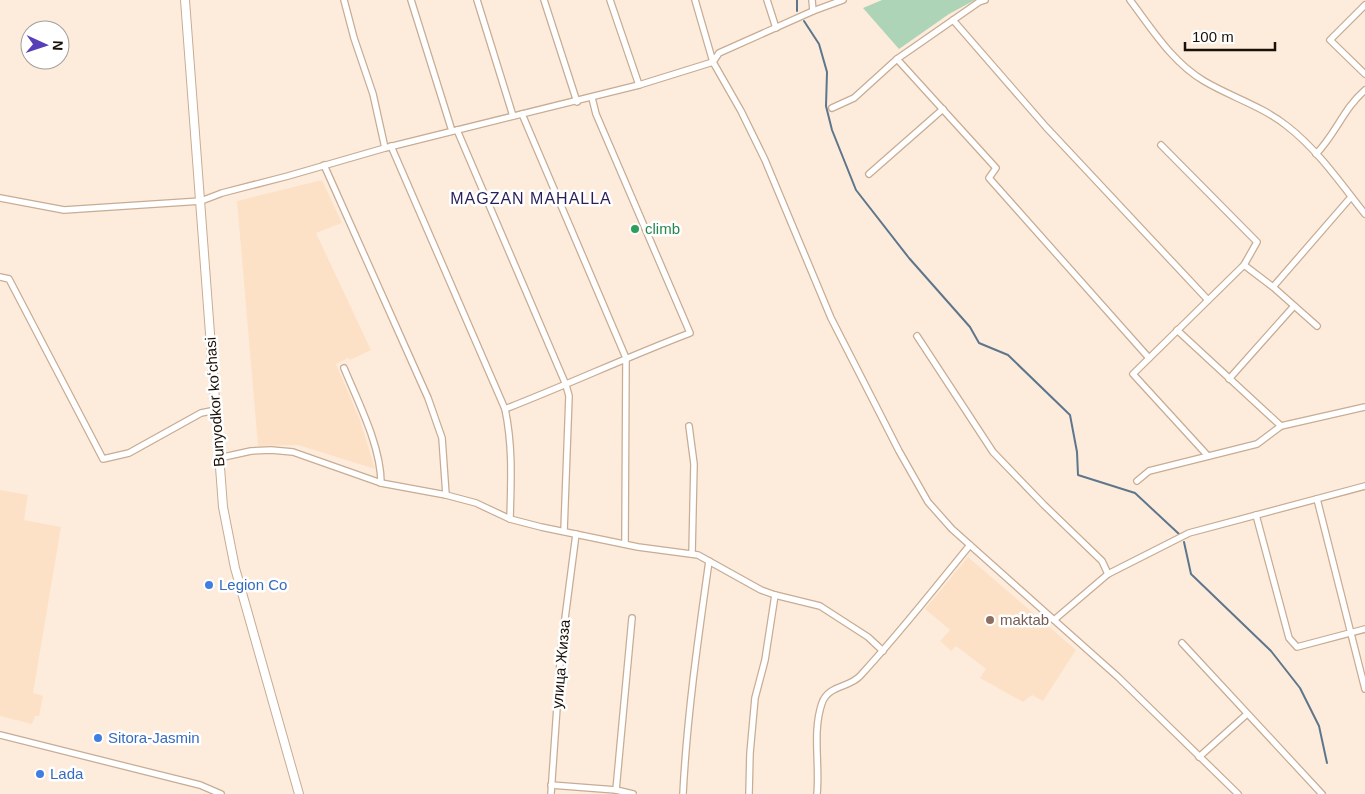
<svg xmlns="http://www.w3.org/2000/svg" width="1365" height="794" font-family="Helvetica,sans-serif">
<style>
.built{fill:#fde1c7}
.green{fill:#aed4b8}
.lines{fill:none;stroke-linecap:round;stroke-linejoin:round}
.stream{stroke:#5d768c;stroke-width:2}
.minor-casing{stroke:#c8ac93;stroke-width:8}
.secondary-casing{stroke:#c8ac93;stroke-width:10}
.minor{stroke:#fff;stroke-width:5.5}
.secondary{stroke:#fff;stroke-width:8}
.leisure-dot{fill:#2e9e5b;stroke:#fff;stroke-width:2}
.shop-dot{fill:#3f7fe0;stroke:#fff;stroke-width:2}
.education-dot{fill:#8d6e63;stroke:#fff;stroke-width:2}
.labels{text-anchor:middle;stroke-width:5;stroke-linejoin:round;paint-order:stroke}
.leisure-label{font-size:15px;fill:#27864d;stroke:#fff;text-anchor:start}
.street-label{font-size:15px;fill:#1a1007;stroke:#fff}
.shop-label{font-size:15px;fill:#366cbe;stroke:#fff;text-anchor:start}
.education-label{font-size:15px;fill:#785e54;stroke:#fff;text-anchor:start}
.neighbourhood-label{font-size:16px;letter-spacing:1px;fill:#291f59;stroke:#fff}
</style>
<rect width="100%" height="100%" fill="#fdecdc"/>
<g class="built">
<path d="M322,180L342,223L316,233L371,350L350,360L348,358L336,364L360,420L375,469L298,445L258,446L237,201Z"/>
<path d="M0,490L28,495L24,520L61,527L33,693L43,696L39,716H35L32,724L0,716Z"/>
<path d="M968,557L1076,650L1043,701L1032,695L1023,702L980,678L986,669L956,646L951,651L940,641L950,630L925,609Z"/>
</g>
<path class="green" d="M882,0H975L949,14L899,49L863,8Z"/>
<g class="lines">
<g class="stream">
<path d="M797,0V11"/>
<path d="M804,21L819,44L827,72L826,106L832,130L856,190L909,258L970,327L979,343L1008,355L1070,415L1077,452L1078,475L1135,493L1179,534"/>
<path d="M1184,542L1191,574L1271,651L1300,688L1319,726L1327,763"/>
</g>
<defs>
<g id="minor">
<path d="M344,0L354,38L373,94L385,148"/>
<path d="M411,0L452,131"/>
<path d="M477,0L513,116"/>
<path d="M544,0L577,102"/>
<path d="M610,0L639,85"/>
<path d="M695,0L713,62L741,111L765,160L831,318L899,451L928,502L952,529L1118,677L1238,794"/>
<path d="M767,0L776,28"/>
<path d="M812,0L813,11"/>
<path d="M1130,0C1152,29 1172,62 1204,81C1231,97 1262,106 1287,126C1318,150 1341,184 1365,214"/>
<path d="M1365,5L1330,40L1365,74"/>
<path d="M953,20L1046,127L1208,300"/>
<path d="M897,59L996,168L989,178L1149,358"/>
<path d="M832,108L854,98L897,59L979,2L985,0"/>
<path d="M522,114L626,358L625,544"/>
<path d="M457,130L566,385L569,396L564,531"/>
<path d="M1161,145L1257,242L1244,265L1133,374L1208,456"/>
<path d="M391,146L505,409C513,446 511,482 510,519"/>
<path d="M1316,154C1335,135 1344,108 1365,90"/>
<path d="M324,165L428,398L442,438L446,495"/>
<path d="M869,174L943,109"/>
<path d="M0,198L64,210L201,201L222,193L288,176L385,148L639,85L713,62L719,53L813,11L843,0"/>
<path d="M1244,265L1273,287L1317,326"/>
<path d="M0,277L9,279L103,459L129,453L201,413L216,410"/>
<path d="M1273,287L1351,197"/>
<path d="M1177,330L1281,426"/>
<path d="M917,336L993,452L1044,505L1102,561L1108,574"/>
<path d="M344,368C358,402 381,446 381,483"/>
<path d="M1229,379L1294,306"/>
<path d="M505,409C567,385 627,357 690,333L596,114L592,98"/>
<path d="M689,426L694,464L692,554"/>
<path d="M219,458L251,451L271,450L293,452L381,483L446,495L476,503L510,519L541,527L638,547L698,555L761,590L775,595L820,606L868,637L883,651"/>
<path d="M1137,481L1149,471L1257,444L1281,426L1365,407"/>
<path d="M1317,499L1365,689"/>
<path d="M1256,515L1289,638L1297,647L1365,629"/>
<path d="M1054,620L1108,574L1189,533L1365,486"/>
<path d="M1182,643L1322,794"/>
<path d="M0,735L200,785L221,794"/>
<path d="M1199,757L1247,714"/>
<path d="M551,785L616,790L633,794"/>
<path d="M616,790L632,618"/>
<path d="M551,794L561,649L576,534"/>
<path d="M683,794C687,716 698,639 709,561"/>
<path d="M749,794L750,753L755,698L765,660L775,595"/>
<path d="M817,794C820,764 812,732 822,703C828,685 849,688 860,676C899,634 934,589 970,545"/>
</g>
<path id="secondary" d="M185,0L223,507L235,568L299,794"/>
</defs>
<use href="#minor" class="minor-casing"/>
<use href="#secondary" class="secondary-casing"/>
<use href="#minor" class="minor"/>
<use href="#secondary" class="secondary"/>
</g>
<circle class="leisure-dot" cx="635" cy="229" r="5"/>
<g class="shop-dot">
<circle cx="209" cy="585" r="5"/>
<circle cx="98" cy="738" r="5"/>
<circle cx="40" cy="774" r="5"/>
</g>
<circle class="education-dot" cx="990" cy="620" r="5"/>
<g class="labels">
<g class="leisure-label">
<text x="645" y="234">climb</text>
</g>
<g class="street-label">
<text transform="translate(215 402) rotate(-94)" y="5">Bunyodkor koʻchasi</text>
<text transform="translate(561 664) rotate(-85)" y="5">улица Жизза</text>
</g>
<g class="shop-label">
<text x="219" y="590">Legion Co</text>
<text x="108" y="743">Sitora-Jasmin</text>
<text x="50" y="779">Lada</text>
</g>
<g class="education-label">
<text x="1000" y="625">maktab</text>
</g>
<g class="neighbourhood-label">
<text x="531" y="204">MAGZAN MAHALLA</text>
</g>
</g>
<g transform="translate(45 45) rotate(93)"><circle r="24" fill="#ffffff" stroke="#a39f9c"/>
<path d="M0-4L9 19L0 12L-9 19Z" fill="#573fb7"/>
<text y="-8" font-size="14" font-weight="bold" text-anchor="middle" fill="#1a1007">N</text>
</g>
<path d="M1185 42v8h90v-8" fill="none" stroke="#1a1007" stroke-width="2.5"/>
<text x="1192" y="42" font-size="15" fill="#1a1007" stroke="#ffffff" stroke-width="4" paint-order="stroke">100 m</text>
</svg>
